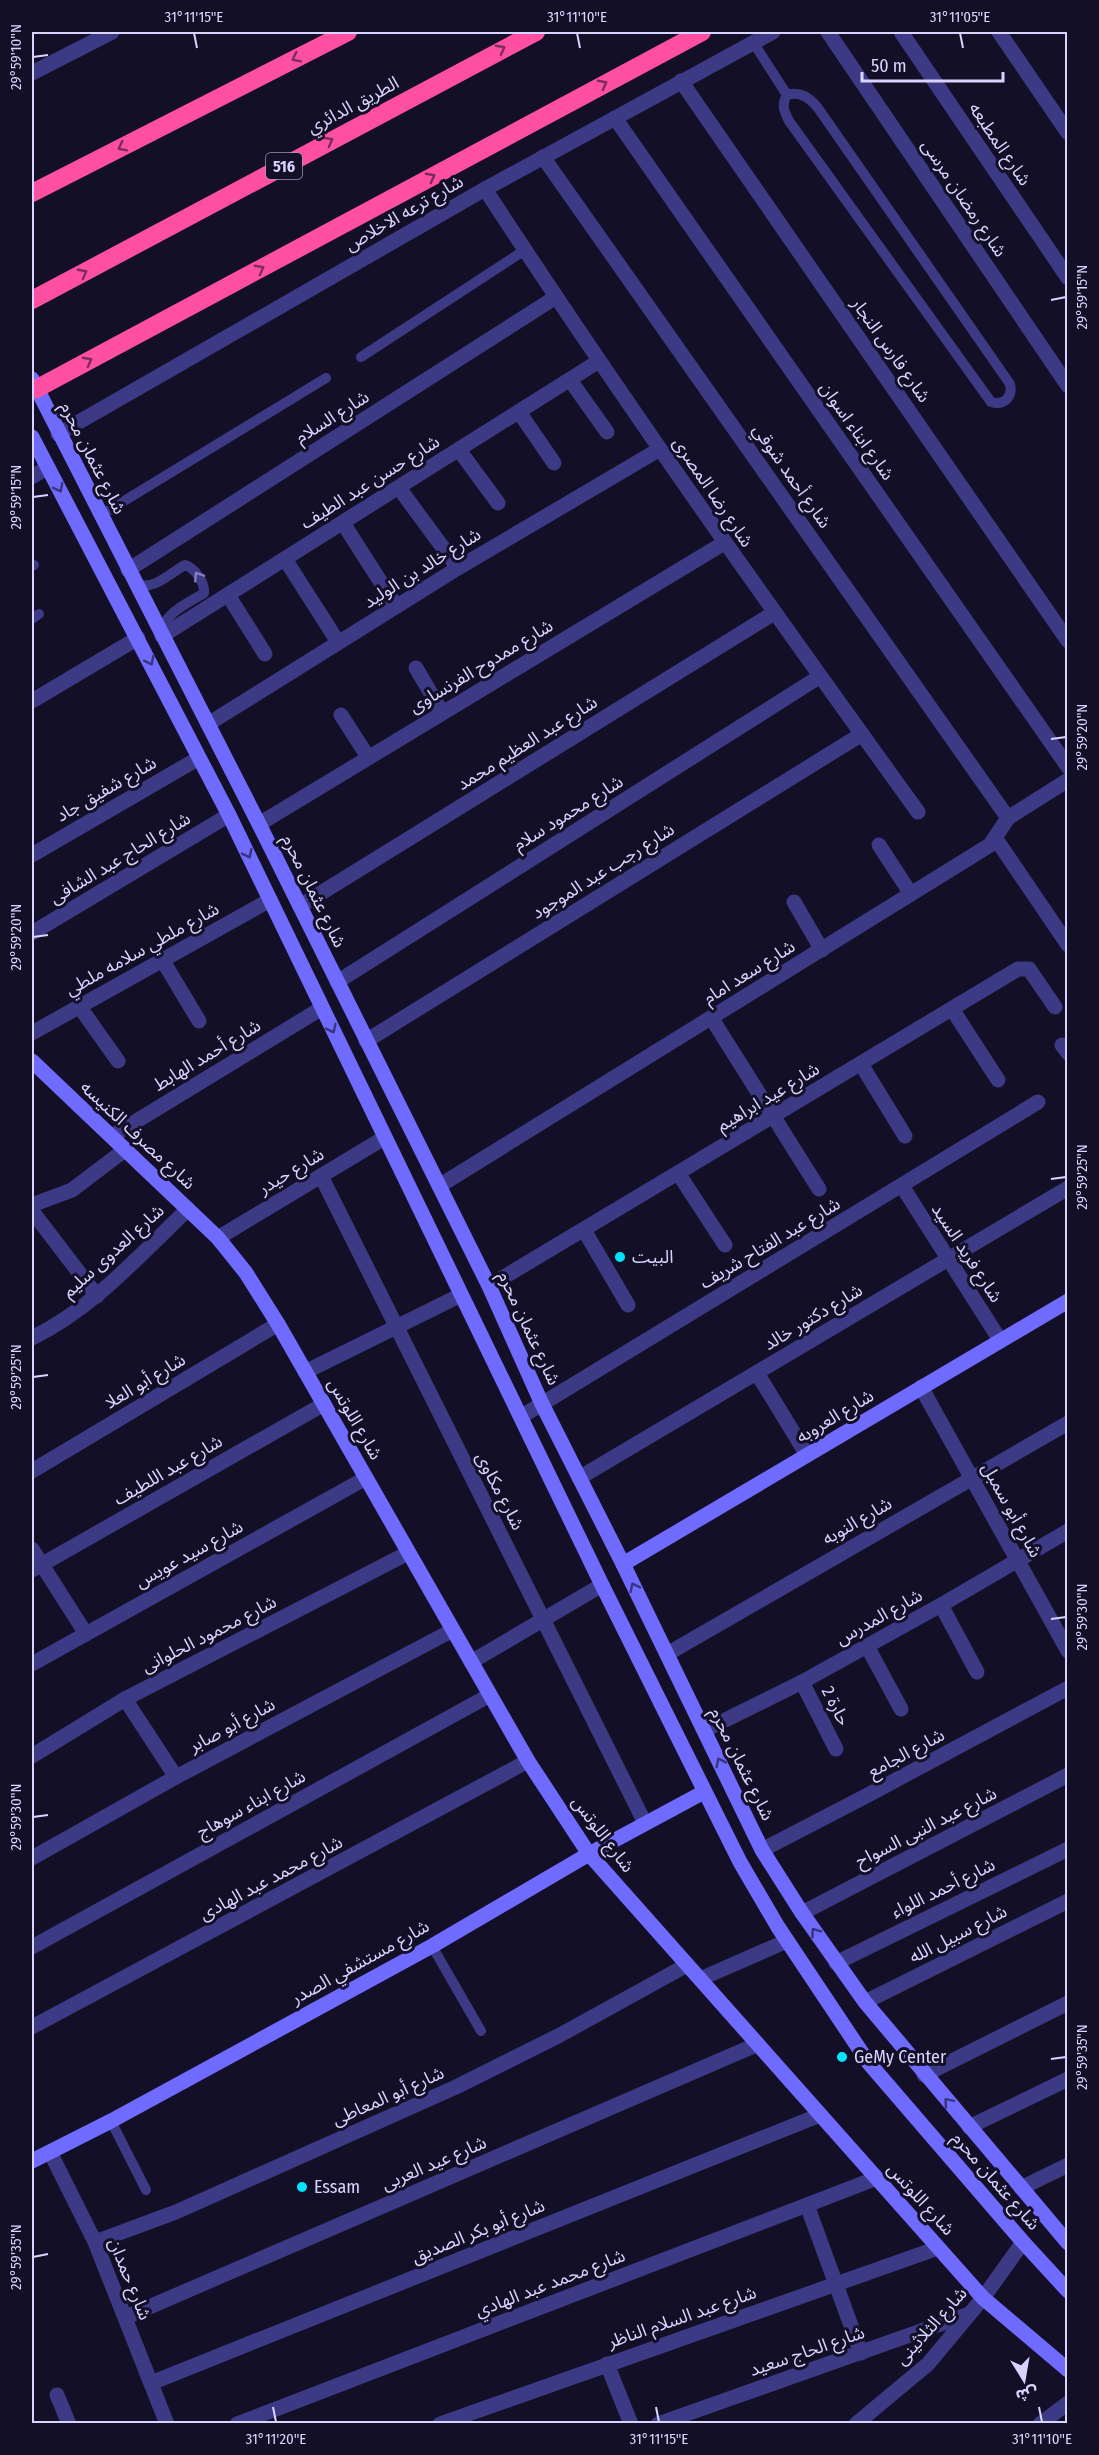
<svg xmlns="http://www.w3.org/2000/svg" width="1099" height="2455" viewBox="0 0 1099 2455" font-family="'Fira Sans Condensed','Noto Sans Arabic',sans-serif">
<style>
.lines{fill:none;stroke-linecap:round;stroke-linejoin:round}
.lane{stroke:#3d3a85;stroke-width:10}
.street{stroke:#3d3a85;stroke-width:15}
.secondary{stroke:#6f6bff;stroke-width:15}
.highway{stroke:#ff4fa3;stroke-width:18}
.oneway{stroke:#7d2c5e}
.oneway2{stroke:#38347d}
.oneway3{stroke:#837fbc}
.ticks{fill:none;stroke:#d9d4ff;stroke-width:2}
.poi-dot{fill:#00e5ff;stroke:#130f26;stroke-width:2}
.labels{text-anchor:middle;stroke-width:6;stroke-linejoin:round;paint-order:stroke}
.shield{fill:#130f26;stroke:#9e99be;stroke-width:1.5}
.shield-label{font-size:16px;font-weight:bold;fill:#d9d4ff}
.street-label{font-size:18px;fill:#d9d4ff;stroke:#130f26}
.poi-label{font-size:18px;fill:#d9d4ff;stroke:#130f26;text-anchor:start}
.neatline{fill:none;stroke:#d9d4ff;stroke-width:2}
.ticks-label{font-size:15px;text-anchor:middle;fill:#d9d4ff}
</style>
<rect width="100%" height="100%" fill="#130f26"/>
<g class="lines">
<!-- lane -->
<g class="lane">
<path d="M753 42 787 95C781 105 784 111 789 121L991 402C1004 406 1013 397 1010 384L818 108C809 97 800 91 787 95"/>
<path d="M361 357 525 250"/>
<path d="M101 515 326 378"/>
<path d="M32 566 34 565"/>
<path d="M136 584C154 591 170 573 185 565 195 568 205 583 204 593 187 604 165 612 161 633"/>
<path d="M32 619 39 614"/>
<path d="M432 1946 481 2031"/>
<path d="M111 2121 146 2190"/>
</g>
<!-- street -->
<g class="street">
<path d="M828 32 1068 386"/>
<path d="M901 32 1068 278"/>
<path d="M999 32 1068 133"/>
<path d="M32 73 112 32"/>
<path d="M681 81 1068 641"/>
<path d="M615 118 1068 767"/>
<path d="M543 157 1008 818"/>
<path d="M485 189C623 401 770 607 918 812"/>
<path d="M570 380 607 432"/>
<path d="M519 412 554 463"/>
<path d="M58 434 485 189 773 32"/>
<path d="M459 450 498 503"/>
<path d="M32 477 48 467"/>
<path d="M399 488 458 568"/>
<path d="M343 523 396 606"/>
<path d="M285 559 338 642"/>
<path d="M128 570 556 297"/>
<path d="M228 595 265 654"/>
<path d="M162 636 599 361"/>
<path d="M416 668 442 712"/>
<path d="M32 701 138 638"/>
<path d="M341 715 368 757"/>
<path d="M208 724 458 568 660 449"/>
<path d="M259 824 724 543"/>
<path d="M996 839 1068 945"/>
<path d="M879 845 911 894"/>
<path d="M32 855 199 758"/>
<path d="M794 902 822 950"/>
<path d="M300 906 774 613"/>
<path d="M32 933 229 815"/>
<path d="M163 961 199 1021"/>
<path d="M337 982 819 677"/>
<path d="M79 1006 118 1061"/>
<path d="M952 1009 998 1080"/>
<path d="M712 1019 819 1189"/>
<path d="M32 1033 270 900"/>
<path d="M366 1041 862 734"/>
<path d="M1062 1045 1068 1053"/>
<path d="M861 1064 905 1136"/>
<path d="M112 1136 322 1008"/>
<path d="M678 1173 725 1245"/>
<path d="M321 1176 645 1823"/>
<path d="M439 1186 990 845 1008 818 1068 780"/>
<path d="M902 1186 1000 1340"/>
<path d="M32 1205 72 1190 126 1149"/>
<path d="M32 1211 97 1296"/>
<path d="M584 1230 628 1305"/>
<path d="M218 1238 384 1138"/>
<path d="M489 1286 1018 969H1029L1055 1007"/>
<path d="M32 1338C93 1308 139 1256 188 1209"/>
<path d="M305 1372 461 1295"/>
<path d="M757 1373 807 1455"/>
<path d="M921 1387 1068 1651"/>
<path d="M522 1416 1038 1102"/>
<path d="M32 1471 278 1324"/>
<path d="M579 1478 1068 1188"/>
<path d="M32 1549 86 1634"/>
<path d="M32 1570 324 1404"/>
<path d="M941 1605 977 1672"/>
<path d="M867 1646 901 1709"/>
<path d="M667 1654 1068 1423"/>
<path d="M471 1662 602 1585"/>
<path d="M32 1664 366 1478"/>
<path d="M802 1682 836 1749"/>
<path d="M125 1699 176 1777"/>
<path d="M705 1730 802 1682 941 1605 1068 1531"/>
<path d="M32 1756 125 1699 408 1553"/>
<path d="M762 1850 866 1796 1068 1688"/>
<path d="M32 1858 176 1777 453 1630"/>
<path d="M802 1913 1068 1775"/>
<path d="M32 1947 490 1695"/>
<path d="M836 1963 1068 1849"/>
<path d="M700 1979 787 1941"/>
<path d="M865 2002 1068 1901"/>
<path d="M32 2027 528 1761"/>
<path d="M924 2075 1068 2003"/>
<path d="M969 2127 1068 2079"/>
<path d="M50 2152 95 2242 167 2424"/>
<path d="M1021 2188 1068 2165"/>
<path d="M807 2205 861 2353"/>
<path d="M95 2242 176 2212 456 2087 560 2035 687 1965"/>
<path d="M126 2317 758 2044"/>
<path d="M607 2364 631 2424"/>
<path d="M151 2383 820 2115"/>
<path d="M57 2395 69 2424"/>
<path d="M237 2424 877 2178"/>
<path d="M440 2424 938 2248"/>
<path d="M658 2424 969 2314"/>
<path d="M856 2424 928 2364 983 2298 1023 2242"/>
<path d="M1040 2424 1068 2403"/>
</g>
<!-- secondary -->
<g class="secondary">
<path d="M32 379 259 824 489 1286 542 1404 623 1564 762 1850 802 1913 865 2002 1068 2243"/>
<path d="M32 437 229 815 602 1585 740 1862 778 1927 868 2062 1023 2242 1068 2291"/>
<path d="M32 1061 218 1238 246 1273 278 1324 528 1761 589 1854 983 2298 1068 2370"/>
<path d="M623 1564 1068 1301"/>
<path d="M32 2161 111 2121 432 1946 589 1854 704 1792"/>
</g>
<!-- highway -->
<g class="highway">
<path d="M32 193 348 32"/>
<path d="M32 300 536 32"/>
<path d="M36 389 702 32"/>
</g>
</g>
<!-- one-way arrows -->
<defs><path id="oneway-chevron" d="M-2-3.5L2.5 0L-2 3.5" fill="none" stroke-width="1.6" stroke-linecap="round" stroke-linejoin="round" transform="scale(1.5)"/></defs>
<g class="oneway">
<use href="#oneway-chevron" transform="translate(501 49) rotate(-28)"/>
<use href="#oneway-chevron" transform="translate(296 58) rotate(153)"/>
<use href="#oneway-chevron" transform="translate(603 84) rotate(-28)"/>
<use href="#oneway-chevron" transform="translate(329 141) rotate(-28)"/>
<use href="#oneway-chevron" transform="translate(122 147) rotate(153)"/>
<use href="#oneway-chevron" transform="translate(431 177) rotate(-28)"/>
<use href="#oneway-chevron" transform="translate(260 269) rotate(-28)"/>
<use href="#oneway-chevron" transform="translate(83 273) rotate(-28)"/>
<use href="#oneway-chevron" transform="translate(88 361) rotate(-28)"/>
</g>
<g class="oneway2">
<use href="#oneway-chevron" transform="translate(59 488) rotate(62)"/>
<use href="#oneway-chevron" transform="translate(150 661) rotate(63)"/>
<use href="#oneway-chevron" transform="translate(248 854) rotate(64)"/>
<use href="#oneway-chevron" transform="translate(332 1029) rotate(64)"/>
<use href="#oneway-chevron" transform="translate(634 1587) rotate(-116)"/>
<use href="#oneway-chevron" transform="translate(720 1762) rotate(-116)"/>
<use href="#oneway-chevron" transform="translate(815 1932) rotate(-125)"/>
<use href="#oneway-chevron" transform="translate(948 2102) rotate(-130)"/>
</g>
<use class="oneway3" href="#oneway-chevron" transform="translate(198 576) rotate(-123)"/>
<!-- ticks -->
<path class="ticks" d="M194 33 197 48M577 33 580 48M960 33 963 48M33 57 48 55M1051 300 1066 297M33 497 48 495M1051 739 1066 737M33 937 48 935M1051 1179 1066 1177M33 1377 48 1375M1051 1619 1066 1617M33 1817 48 1815M1051 2059 1066 2057M33 2257 48 2254M273 2407 276 2422M656 2407 659 2422M1039 2407 1042 2422"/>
<!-- markers -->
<g class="poi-dot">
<circle cx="620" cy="1257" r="6"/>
<circle cx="842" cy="2057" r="6"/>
<circle cx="302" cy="2187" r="6"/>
</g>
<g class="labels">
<!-- shield labels -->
<rect class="shield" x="266" y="153" width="36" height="26" rx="4.5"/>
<g class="shield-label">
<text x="284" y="172">516</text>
</g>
<!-- street labels -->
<g class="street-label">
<text transform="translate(353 105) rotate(-28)" y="6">الطريق الدائري</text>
<text transform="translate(1000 144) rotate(56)" y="6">شارع المطبعه</text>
<text transform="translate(964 198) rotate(56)" y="6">شارع رمضان مرسى</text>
<text transform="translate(404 213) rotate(-30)" y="6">شارع ترعه الاخلاص</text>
<text transform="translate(891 350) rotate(55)" y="6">شارع فارس النجار</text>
<text transform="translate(332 417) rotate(-32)" y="6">شارع السلام</text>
<text transform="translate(857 431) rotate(55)" y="6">شارع ابناء اسوان</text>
<text transform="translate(93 458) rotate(63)" y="6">شارع عثمان محرم</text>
<text transform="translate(792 476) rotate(55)" y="6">شارع أحمد شوقي</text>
<text transform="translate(370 482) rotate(-32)" y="6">شارع حسن عبد الطيف</text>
<text transform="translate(713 492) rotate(56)" y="6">شارع رضا المصرى</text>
<text transform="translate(422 568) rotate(-32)" y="6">شارع خالد بن الوليد</text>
<text transform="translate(481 666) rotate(-31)" y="6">شارع ممدوح الفرنساوى</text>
<text transform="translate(527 743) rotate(-32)" y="6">شارع عبد العظيم محمد</text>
<text transform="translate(106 789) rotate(-30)" y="6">شارع شفيق جاد</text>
<text transform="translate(568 813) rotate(-32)" y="6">شارع محمود سلام</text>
<text transform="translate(120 858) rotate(-31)" y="6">شارع الحاج عبد الشافى</text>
<text transform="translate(603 871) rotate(-32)" y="6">شارع رجب عبد الموجود</text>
<text transform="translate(314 891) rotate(64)" y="6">شارع عثمان محرم</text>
<text transform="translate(142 949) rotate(-29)" y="6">شارع ملطي سلامه ملطي</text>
<text transform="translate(749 972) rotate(-32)" y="6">شارع سعد امام</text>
<text transform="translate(207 1055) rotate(-31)" y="6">شارع أحمد الهابط</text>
<text transform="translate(768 1097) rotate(-31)" y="6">شارع عيد ابراهيم</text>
<text transform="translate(138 1135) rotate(43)" y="6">شارع مصرف الكنيسه</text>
<text transform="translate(291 1171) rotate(-31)" y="6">شارع حيدر</text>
<text transform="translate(770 1243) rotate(-31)" y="6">شارع عبد الفتاح شريف</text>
<text transform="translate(113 1251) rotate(-42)" y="6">شارع العدوى سليم</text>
<text transform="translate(967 1253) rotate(57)" y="6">شارع فريد السيد</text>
<text transform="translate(813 1317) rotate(-31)" y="6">شارع دكتور خالد</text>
<text transform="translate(529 1328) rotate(65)" y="6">شارع عثمان محرم</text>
<text transform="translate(145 1381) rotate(-31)" y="6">شارع أبو العلا</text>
<text transform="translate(835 1416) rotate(-31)" y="6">شارع العروبه</text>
<text transform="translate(355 1419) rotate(60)" y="6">شارع اللوتس</text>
<text transform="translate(168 1470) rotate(-30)" y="6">شارع عبد اللطيف</text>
<text transform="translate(500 1491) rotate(63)" y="6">شارع مكاوى</text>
<text transform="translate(1012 1510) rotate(61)" y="6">شارع أبو سمبل</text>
<text transform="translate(857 1521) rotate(-30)" y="6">شارع النوبه</text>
<text transform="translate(189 1554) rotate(-29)" y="6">شارع سيد عويس</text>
<text transform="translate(879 1617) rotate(-29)" y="6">شارع المدرس</text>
<text transform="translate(209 1634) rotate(-27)" y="6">شارع محمود الحلوانى</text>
<text transform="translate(836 1706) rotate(63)" y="6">حارة 2</text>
<text transform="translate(232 1725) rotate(-28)" y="6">شارع أبو صابر</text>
<text transform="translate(906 1753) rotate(-28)" y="6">شارع الجامع</text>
<text transform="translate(742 1764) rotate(64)" y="6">شارع عثمان محرم</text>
<text transform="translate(251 1804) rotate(-29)" y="6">شارع ابناء سوهاج</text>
<text transform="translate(926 1827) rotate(-27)" y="6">شارع عبد النبى السواح</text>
<text transform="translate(603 1834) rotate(53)" y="6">شارع اللوتس</text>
<text transform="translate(271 1878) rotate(-28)" y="6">شارع محمد عبد الهادى</text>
<text transform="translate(943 1888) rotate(-26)" y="6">شارع أحمد اللواء</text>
<text transform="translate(958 1934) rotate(-27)" y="6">شارع سبيل الله</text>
<text transform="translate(360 1962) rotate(-29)" y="6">شارع مستشفي الصدر</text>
<text transform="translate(388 2096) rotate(-24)" y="6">شارع أبو المعاطى</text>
<text transform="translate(434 2163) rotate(-23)" y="6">شارع عيد العربى</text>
<text transform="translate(996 2181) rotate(49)" y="6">شارع عثمان محرم</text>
<text transform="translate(921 2199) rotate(48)" y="6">شارع اللوتس</text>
<text transform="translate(478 2231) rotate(-22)" y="6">شارع أبو بكر الصديق</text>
<text transform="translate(130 2279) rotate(68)" y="6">شارع حمدان</text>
<text transform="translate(550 2283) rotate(-21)" y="6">شارع محمد عبد الهادي</text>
<text transform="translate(682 2317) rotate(-19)" y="6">شارع عبد السلام الناظر</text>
<text transform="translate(931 2326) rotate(-48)" y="6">شارع الثلاثينى</text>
<text transform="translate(807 2351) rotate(-19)" y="6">شارع الحاج سعيد</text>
</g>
<!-- poi labels -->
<g class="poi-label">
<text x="632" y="1263">البيت</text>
<text x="854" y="2063">GeMy Center</text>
<text x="314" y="2193">Essam</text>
</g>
</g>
<!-- border -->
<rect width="1099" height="2455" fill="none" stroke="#130f26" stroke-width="66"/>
<!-- north arrow -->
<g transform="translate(1024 2380) rotate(169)" stroke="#130f26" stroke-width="4.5" paint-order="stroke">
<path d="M0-4.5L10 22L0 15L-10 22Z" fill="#d9d4ff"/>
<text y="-9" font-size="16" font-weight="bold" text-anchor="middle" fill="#d9d4ff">ش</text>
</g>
<!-- scale -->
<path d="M862 72v9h141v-9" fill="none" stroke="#d9d4ff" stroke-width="3"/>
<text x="871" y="72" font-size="18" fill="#d9d4ff" stroke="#130f26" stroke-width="4.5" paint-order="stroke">50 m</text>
<rect x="33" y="33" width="1033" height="2389" class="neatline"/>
<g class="ticks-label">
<text x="194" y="22">31°11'15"E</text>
<text x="577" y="22">31°11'10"E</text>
<text x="960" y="22">31°11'05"E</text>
<text transform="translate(16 57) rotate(-90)" y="5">29°59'10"N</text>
<text transform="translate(1082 297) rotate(-90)" y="5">29°59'15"N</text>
<text transform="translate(16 497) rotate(-90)" y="5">29°59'15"N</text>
<text transform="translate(1082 737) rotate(-90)" y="5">29°59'20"N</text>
<text transform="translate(16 937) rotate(-90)" y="5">29°59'20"N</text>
<text transform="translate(1082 1177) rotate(-90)" y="5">29°59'25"N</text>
<text transform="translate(16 1377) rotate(-90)" y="5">29°59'25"N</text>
<text transform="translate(1082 1617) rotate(-90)" y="5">29°59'30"N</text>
<text transform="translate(16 1817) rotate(-90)" y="5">29°59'30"N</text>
<text transform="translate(1082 2057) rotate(-90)" y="5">29°59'35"N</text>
<text transform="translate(16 2257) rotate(-90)" y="5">29°59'35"N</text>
<text x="276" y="2444">31°11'20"E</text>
<text x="659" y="2444">31°11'15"E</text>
<text x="1042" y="2444">31°11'10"E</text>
</g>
</svg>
